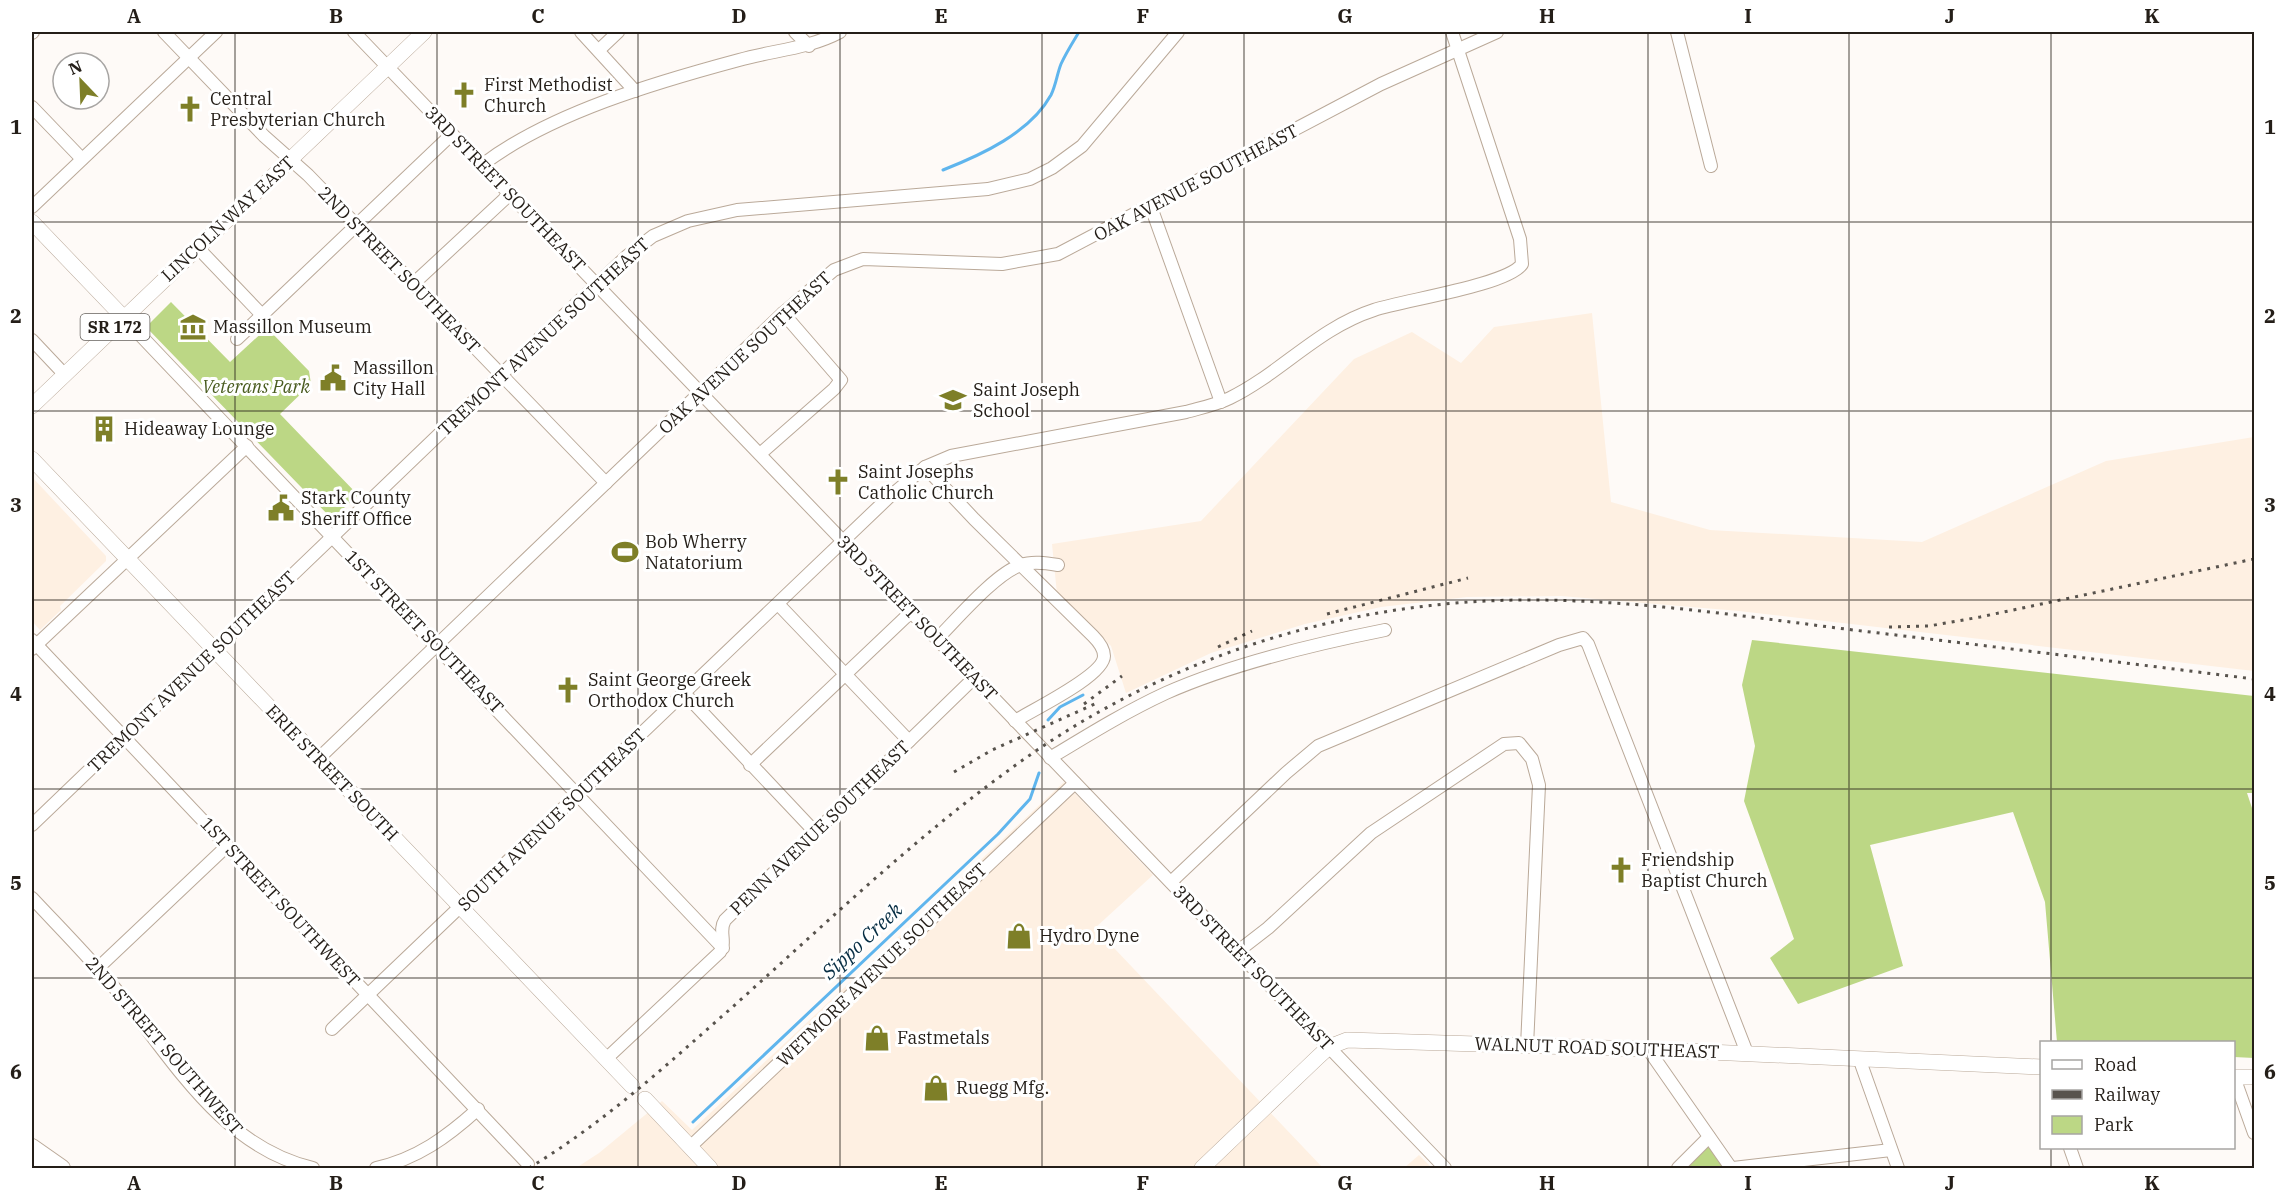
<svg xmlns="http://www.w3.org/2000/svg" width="2286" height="1200" viewBox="0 0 2286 1200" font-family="'IBM Plex Serif',serif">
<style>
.built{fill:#fef0e2}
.green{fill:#bcd785}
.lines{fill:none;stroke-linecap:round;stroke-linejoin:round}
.stream{stroke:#5fb5ed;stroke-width:3}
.minor-casing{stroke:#baa999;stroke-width:14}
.major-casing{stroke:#baa999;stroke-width:16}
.highway-casing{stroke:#baa999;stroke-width:18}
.minor{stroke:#fff;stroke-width:12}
.major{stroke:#fff;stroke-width:15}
.highway{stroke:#fff;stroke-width:16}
.rail{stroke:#58534d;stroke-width:3;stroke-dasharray:3 6;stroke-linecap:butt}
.grid{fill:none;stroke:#241e18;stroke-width:1.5;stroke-opacity:0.55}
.labels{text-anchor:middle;stroke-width:6;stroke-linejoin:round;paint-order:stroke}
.shield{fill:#fff;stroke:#66625d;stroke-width:1.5}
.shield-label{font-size:16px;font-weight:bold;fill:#241e18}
.poi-label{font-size:18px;fill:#241e18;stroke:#fff;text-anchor:start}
.street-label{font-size:18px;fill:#241e18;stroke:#fff}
.park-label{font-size:18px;font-style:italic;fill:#495b1f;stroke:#fff}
.water-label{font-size:20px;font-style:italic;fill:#062d43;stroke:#fff}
.neatline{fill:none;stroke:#241e18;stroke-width:2}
.grid-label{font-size:20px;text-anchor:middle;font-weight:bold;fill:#241e18}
</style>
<rect width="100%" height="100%" fill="#fefaf7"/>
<!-- built -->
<g class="built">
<path d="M1592 313 1611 502 1710 530 1922 542 2106 461 2254 437V671L1739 611 1561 596 1467 597 1381 607 1305 624 1211 653 1126 693 1111 646 1057 594 1052 544 1201 521 1354 359 1412 332 1461 363 1494 327Z"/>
<path d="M32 477 106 556V561L60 606 61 610 40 630 32 621Z"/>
<path d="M1064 782 1153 875 1095 928 1323 1168H576L599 1153 662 1101 692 1130Z"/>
<path d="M1419 1155 1432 1168H1404Z"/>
</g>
<!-- green -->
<g class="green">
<path d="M171 302 230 362 267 328 309 371 311 384 280 414 358 495 332 519 146 327Z"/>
<path d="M1752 640 2254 696V793H2247L2254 814V1058L2234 1057V1042H2057L2045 902 2013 812 1870 845 1903 966 1798 1004 1770 958 1794 939 1744 801 1755 746 1742 685Z"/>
<path d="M1708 1143 1726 1168H1682Z"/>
</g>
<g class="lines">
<!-- stream -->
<g class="stream">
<path d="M943 170C981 155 1030 133 1051 95 1056 85 1057 74 1061 64 1066 53 1073 42 1079 32"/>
<path d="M1048 720 1060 707 1083 695"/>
<path d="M693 1122 998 834 1030 799 1039 773"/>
</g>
<!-- minor casing -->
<g class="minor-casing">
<g id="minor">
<path d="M164 32 264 136 308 175 606 483"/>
<path d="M354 32 1445 1168"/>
<path d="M581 32 635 91"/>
<path d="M795 32 809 46"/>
<path d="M1677 32 1711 166"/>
<path d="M32 33 33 32"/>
<path d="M599 50 618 32"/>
<path d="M32 107 82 159"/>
<path d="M482 165C550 113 657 82 739 60 774 50 808 49 840 32"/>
<path d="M32 207 216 32"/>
<path d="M1151 207 1221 402"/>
<path d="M198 248 262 315"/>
<path d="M413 284 510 194"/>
<path d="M124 318 723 948"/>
<path d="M237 339 452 134"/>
<path d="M32 340 65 375"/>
<path d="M760 454 834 389 841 380 783 313"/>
<path d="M925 467 974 519 1093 636C1098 641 1104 648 1104 656 1104 676 1032 710 1015 721"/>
<path d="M778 604 909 741"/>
<path d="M937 639C957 619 996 573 1021 565 1032 561 1046 563 1058 565"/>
<path d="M32 640 528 1164"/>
<path d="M32 649 247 446"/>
<path d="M684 693 815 832"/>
<path d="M1050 758C1088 735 1125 712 1166 693 1231 664 1315 644 1385 630"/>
<path d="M318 759 783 313 834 270 863 259 1002 264 1058 254 1381 84 1497 32"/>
<path d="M750 765 911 612"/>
<path d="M32 825 506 370 627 256 653 236 688 221 737 210 988 189 1030 179 1052 168 1082 146 1178 32"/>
<path d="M1171 882 1286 773 1318 746 1559 645 1583 638 1588 644 1747 1053"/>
<path d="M32 898C61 929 91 959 118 992 174 1061 222 1147 313 1168"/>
<path d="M1237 952 1268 928 1371 833 1504 744 1519 743 1532 759 1539 785 1527 1046"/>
<path d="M98 968 227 846"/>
<path d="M332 1029 888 498 925 467 951 456 1186 412C1200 408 1216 405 1230 398 1281 373 1318 328 1374 310 1404 300 1508 285 1522 264L1520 239 1452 32"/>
<path d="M1648 1049 1731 1168"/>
<path d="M1859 1058 1898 1168"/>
<path d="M606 1059 720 952C727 941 718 931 725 920L974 678"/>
<path d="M2234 1077 2254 1133"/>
<path d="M690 1147 1075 783"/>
<path d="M2070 1148 2077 1168"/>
<path d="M376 1168C417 1159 447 1137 478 1109"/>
<path d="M1678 1168 1709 1137"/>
<path d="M1733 1168 1891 1150"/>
</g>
</g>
<!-- major casing -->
<g class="major-casing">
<g id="major">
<path d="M32 222 124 318"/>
<path d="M32 406 424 32"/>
<path d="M32 459 632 1086"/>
<path d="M2234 1077H2254"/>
<path d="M645 1099 710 1168"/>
<path d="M1202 1168 1317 1058 1329 1047 1347 1040 1643 1049 2042 1067"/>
</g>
</g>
<!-- highway casing -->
<g class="highway-casing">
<g id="highway">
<path d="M32 1147 62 1168"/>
<path d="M32 1163 39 1168"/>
</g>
</g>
<!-- minor -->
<use href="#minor" class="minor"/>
<!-- major -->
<use href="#major" class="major"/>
<!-- highway -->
<use href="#highway" class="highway"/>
<!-- rail -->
<g class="rail">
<path d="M1327 614 1468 578"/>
<path d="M1889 627 1929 626 1980 617 2254 559"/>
<path d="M1218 647 1252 631"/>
<path d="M1084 704 1122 676"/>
<path d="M954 772 992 750 1097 703"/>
<path d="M529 1168C592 1130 648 1082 703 1033 804 945 900 849 1009 770 1162 657 1349 598 1539 600 1641 601 1743 616 1845 629 1981 645 2118 662 2254 679"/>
</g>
</g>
<!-- grid -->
<path class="grid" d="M235 32V1168M437 32V1168M638 32V1168M840 32V1168M1042 32V1168M1244 32V1168M1446 32V1168M1648 32V1168M1849 32V1168M2051 32V1042M32 222H2254M32 411H2254M32 600H2254M32 789H2254M32 978H2254M2051 1148V1168"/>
<!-- icons -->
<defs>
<g id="church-bare" transform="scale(2.07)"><path d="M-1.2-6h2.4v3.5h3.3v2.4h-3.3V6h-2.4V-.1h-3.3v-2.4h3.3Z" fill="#7e7f28" stroke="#fff" stroke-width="2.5" paint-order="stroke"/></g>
<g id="museum-bare" transform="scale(2.07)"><path d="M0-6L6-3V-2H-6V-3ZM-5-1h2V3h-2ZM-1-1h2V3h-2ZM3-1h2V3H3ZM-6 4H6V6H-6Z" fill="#7e7f28" stroke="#fff" stroke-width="2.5" paint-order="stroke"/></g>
<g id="civic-bare" transform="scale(2.07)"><path d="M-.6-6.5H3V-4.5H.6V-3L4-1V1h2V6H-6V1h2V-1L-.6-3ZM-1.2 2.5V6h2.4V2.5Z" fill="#7e7f28" stroke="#fff" stroke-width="2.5" paint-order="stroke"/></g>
<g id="school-bare" transform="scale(2.07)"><path d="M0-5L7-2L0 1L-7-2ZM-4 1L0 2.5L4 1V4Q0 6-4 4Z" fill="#7e7f28" stroke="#fff" stroke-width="2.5" paint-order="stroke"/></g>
<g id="building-bare" transform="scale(2.07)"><path d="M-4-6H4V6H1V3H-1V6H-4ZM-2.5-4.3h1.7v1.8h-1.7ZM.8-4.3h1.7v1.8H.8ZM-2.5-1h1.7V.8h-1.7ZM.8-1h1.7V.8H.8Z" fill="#7e7f28" stroke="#fff" stroke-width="2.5" paint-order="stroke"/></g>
<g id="stadium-bare" transform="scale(2.07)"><path d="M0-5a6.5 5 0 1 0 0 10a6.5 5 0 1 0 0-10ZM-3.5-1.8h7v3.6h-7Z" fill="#7e7f28" stroke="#fff" stroke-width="2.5" paint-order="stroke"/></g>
<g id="shop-bare" transform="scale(2.07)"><path d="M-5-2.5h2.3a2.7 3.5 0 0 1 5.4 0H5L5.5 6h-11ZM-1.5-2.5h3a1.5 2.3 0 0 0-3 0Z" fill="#7e7f28" stroke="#fff" stroke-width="2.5" paint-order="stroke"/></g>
</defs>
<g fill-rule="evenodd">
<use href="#church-bare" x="464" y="95"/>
<use href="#church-bare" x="190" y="109"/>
<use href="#museum-bare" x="193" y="327"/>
<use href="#civic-bare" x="333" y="378"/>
<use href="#school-bare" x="953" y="400"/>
<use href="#building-bare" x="104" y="429"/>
<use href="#church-bare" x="838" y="482"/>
<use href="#civic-bare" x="281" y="508"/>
<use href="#stadium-bare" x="625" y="552"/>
<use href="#church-bare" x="568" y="690"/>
<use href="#church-bare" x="1621" y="870"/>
<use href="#shop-bare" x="1019" y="936"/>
<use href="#shop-bare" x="877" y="1038"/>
<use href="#shop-bare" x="936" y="1088"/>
</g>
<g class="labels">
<!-- shield labels -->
<rect class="shield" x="80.5" y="314" width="69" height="26" rx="4.5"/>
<g class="shield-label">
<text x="115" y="333">SR 172</text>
</g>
<!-- poi labels -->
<g class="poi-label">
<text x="484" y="91">First Methodist<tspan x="484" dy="21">Church</tspan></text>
<text x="210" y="105">Central<tspan x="210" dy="21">Presbyterian Church</tspan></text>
<text x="213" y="333">Massillon Museum</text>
<text x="353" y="374">Massillon<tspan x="353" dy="21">City Hall</tspan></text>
<text x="973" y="396">Saint Joseph<tspan x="973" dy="21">School</tspan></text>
<text x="124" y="435">Hideaway Lounge</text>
<text x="858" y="478">Saint Josephs<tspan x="858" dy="21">Catholic Church</tspan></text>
<text x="301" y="504">Stark County<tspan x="301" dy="21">Sheriff Office</tspan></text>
<text x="645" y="548">Bob Wherry<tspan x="645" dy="21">Natatorium</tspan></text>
<text x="588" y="686">Saint George Greek<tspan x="588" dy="21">Orthodox Church</tspan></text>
<text x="1641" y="866">Friendship<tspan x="1641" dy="21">Baptist Church</tspan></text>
<text x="1039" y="942">Hydro Dyne</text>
<text x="897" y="1044">Fastmetals</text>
<text x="956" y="1094">Ruegg Mfg.</text>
</g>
<!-- street labels -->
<g class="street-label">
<text transform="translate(1196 183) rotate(-28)" y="6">OAK AVENUE SOUTHEAST</text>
<text transform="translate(505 189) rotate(46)" y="6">3RD STREET SOUTHEAST</text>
<text transform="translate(228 219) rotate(-43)" y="6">LINCOLN WAY EAST</text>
<text transform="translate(399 270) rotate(46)" y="6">2ND STREET SOUTHEAST</text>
<text transform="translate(544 337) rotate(-43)" y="6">TREMONT AVENUE SOUTHEAST</text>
<text transform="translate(745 353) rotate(-43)" y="6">OAK AVENUE SOUTHEAST</text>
<text transform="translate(917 618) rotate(46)" y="6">3RD STREET SOUTHEAST</text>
<text transform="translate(424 632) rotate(46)" y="6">1ST STREET SOUTHEAST</text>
<text transform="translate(192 672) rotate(-44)" y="6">TREMONT AVENUE SOUTHEAST</text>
<text transform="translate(332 773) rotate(46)" y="6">ERIE STREET SOUTH</text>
<text transform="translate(552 820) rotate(-44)" y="6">SOUTH AVENUE SOUTHEAST</text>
<text transform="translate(820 828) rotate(-44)" y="6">PENN AVENUE SOUTHEAST</text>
<text transform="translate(280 902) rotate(47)" y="6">1ST STREET SOUTHWEST</text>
<text transform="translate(882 965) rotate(-44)" y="6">WETMORE AVENUE SOUTHEAST</text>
<text transform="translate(1253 968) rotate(46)" y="6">3RD STREET SOUTHEAST</text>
<text transform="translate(164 1046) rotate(49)" y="6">2ND STREET SOUTHWEST</text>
<text transform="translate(1597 1048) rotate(2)" y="6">WALNUT ROAD SOUTHEAST</text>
</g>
<!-- park labels -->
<g class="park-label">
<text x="256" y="393">Veterans Park</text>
</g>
<!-- water labels -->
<g class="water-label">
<text transform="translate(862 941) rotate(-43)" y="7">Sippo Creek</text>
</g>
</g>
<!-- border -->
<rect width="2286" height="1200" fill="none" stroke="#ffffff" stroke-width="66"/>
<!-- legend -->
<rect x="2040" y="1041" width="195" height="108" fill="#ffffff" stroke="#a7a5a3" stroke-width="1.5"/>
<rect x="2052" y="1060" width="30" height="9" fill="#ffffff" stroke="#a7a5a3" stroke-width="1.5"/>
<text x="2094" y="1071" font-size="18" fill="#241e18">Road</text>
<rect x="2052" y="1090" width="30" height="9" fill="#58534d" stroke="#a7a5a3" stroke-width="1.5"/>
<text x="2094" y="1101" font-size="18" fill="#241e18">Railway</text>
<rect x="2052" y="1116" width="30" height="18" fill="#bcd785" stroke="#a7a5a3" stroke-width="1.5"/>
<text x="2094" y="1131" font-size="18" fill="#241e18">Park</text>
<!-- north arrow -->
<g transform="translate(81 81) rotate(337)"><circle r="28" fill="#ffffff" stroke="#a7a5a3" stroke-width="1.5"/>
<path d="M0-4.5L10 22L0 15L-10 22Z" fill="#7e7f28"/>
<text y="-9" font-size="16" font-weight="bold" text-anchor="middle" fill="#241e18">N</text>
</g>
<rect x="33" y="33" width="2220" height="1134" class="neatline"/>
<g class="grid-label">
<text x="134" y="23">A</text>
<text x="336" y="23">B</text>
<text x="538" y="23">C</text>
<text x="739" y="23">D</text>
<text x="941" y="23">E</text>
<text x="1143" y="23">F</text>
<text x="1345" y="23">G</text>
<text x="1547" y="23">H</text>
<text x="1748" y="23">I</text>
<text x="1950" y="23">J</text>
<text x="2152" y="23">K</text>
<text x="16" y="134">1</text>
<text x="2270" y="134">1</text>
<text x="16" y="323">2</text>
<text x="2270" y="323">2</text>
<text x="16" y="512">3</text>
<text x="2270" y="512">3</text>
<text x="16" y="701">4</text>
<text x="2270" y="701">4</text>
<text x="16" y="890">5</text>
<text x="2270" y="890">5</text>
<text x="16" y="1079">6</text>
<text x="2270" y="1079">6</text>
<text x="134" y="1190">A</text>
<text x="336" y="1190">B</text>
<text x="538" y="1190">C</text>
<text x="739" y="1190">D</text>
<text x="941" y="1190">E</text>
<text x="1143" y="1190">F</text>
<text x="1345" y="1190">G</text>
<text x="1547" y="1190">H</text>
<text x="1748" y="1190">I</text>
<text x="1950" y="1190">J</text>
<text x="2152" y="1190">K</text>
</g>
</svg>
